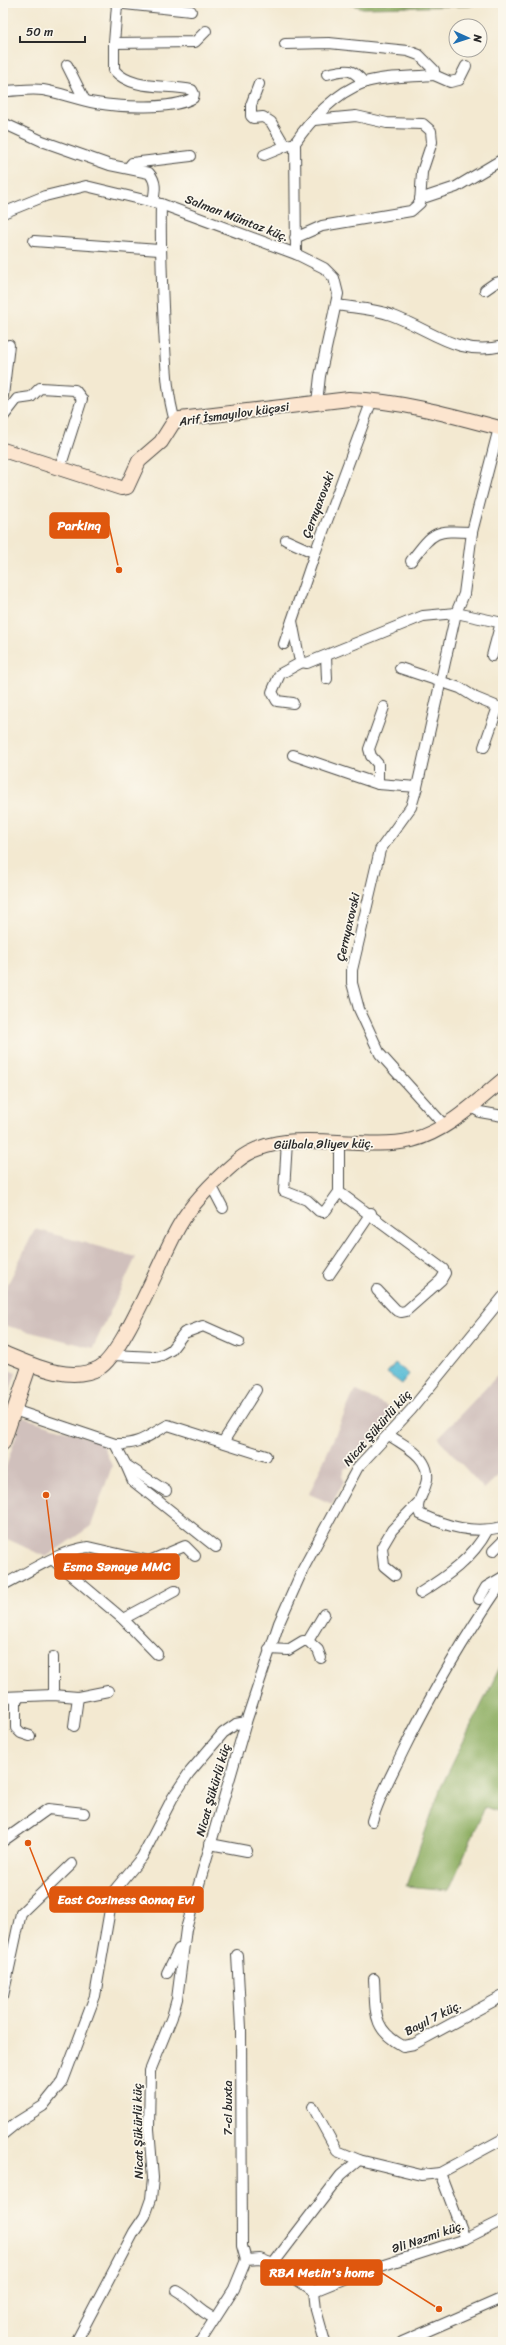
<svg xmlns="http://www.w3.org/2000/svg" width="506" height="2345" viewBox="0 0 506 2345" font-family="Sriracha,sans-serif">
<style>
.industrial{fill:#d0c0bc}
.forest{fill:#8dae62;stroke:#5c6c46}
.water{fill:#57bbd5;stroke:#417380}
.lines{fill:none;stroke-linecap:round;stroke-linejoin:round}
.street-casing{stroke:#494844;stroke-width:12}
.secondary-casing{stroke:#494844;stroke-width:16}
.street{stroke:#fff;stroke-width:10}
.secondary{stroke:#fce5cf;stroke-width:14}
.labels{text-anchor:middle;stroke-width:3.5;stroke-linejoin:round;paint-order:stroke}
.street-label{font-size:12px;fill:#2b2b2b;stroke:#fbf7ec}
.leader{fill:none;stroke:#df570e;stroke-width:1.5}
.callout-dot{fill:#df570e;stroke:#fbf7ec;stroke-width:1.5}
.callout{fill:#df570e;stroke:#df570e;stroke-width:1.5}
.callout-label{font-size:13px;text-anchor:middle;font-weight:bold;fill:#fff}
</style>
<rect width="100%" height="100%" fill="#fbf7ec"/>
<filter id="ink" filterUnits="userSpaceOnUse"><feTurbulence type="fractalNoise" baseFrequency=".025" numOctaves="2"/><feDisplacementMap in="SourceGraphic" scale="8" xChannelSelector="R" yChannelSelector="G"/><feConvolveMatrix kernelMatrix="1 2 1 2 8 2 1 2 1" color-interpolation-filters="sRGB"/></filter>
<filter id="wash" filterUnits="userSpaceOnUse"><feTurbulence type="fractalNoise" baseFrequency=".012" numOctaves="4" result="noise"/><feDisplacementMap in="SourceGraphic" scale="16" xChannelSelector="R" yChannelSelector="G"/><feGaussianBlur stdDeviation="0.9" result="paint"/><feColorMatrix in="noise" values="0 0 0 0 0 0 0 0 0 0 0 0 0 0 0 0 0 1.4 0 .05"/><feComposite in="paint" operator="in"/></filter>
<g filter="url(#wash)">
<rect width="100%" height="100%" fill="#f3e9d1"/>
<!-- industrial -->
<g class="industrial">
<path d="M35 1229 136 1257 93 1348 3 1325V1294Z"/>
<path d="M3 1368 16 1373 3 1411Z"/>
<path d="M503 1370V1471L484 1489 438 1438Z"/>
<path d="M355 1390 398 1411 375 1442H365L352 1467 345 1468 342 1476 344 1481 332 1504 309 1494Z"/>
<path d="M22 1417 102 1442 112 1466 91 1526 46 1557 3 1537V1476Z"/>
</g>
<!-- forest -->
<g class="forest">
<path d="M344 3H478L470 6 363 8Z"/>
<path d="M503 1661V1813L485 1807 449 1890 406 1886 441 1787Z"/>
</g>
<!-- water -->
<path class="water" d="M395 1363 409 1374 402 1384 387 1373Z"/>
</g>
<g filter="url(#ink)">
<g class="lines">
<!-- street casing -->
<g class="street-casing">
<g id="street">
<path d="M115 3 191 11"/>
<path d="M114 43 195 42 206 31"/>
<path d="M285 44 329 43 408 51 419 55 434 70V75C413 77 383 76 363 83 337 92 310 120 295 143L296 254"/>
<path d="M67 65 84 99"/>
<path d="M327 74C345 70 351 66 364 83"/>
<path d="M434 75 450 82 459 80 466 66"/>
<path d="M259 84 251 105V116L253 118 263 117 271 122 285 146"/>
<path d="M3 91C16 91 30 88 43 90 61 93 78 100 96 103 119 107 172 110 193 98L194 94 192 90C168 84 132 91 114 70V43L117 5"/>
<path d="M3 123 42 141 110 165 149 173C157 182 155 191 153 202"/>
<path d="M264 155 291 144"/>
<path d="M128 168 132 163 191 156"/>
<path d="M420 199 456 187 503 159"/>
<path d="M161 204C160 246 162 287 164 329 166 360 166 391 175 421"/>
<path d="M3 213 45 196 86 186 161 204 296 254 324 268 334 278 338 294 320 376 317 403"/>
<path d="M295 238 322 226 411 211 420 203 422 172 432 142 431 131 423 124 387 123 356 116 314 120"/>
<path d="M34 241 159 250"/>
<path d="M485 290 495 283 503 281"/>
<path d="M337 305C355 308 375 309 391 315 432 330 457 357 503 346"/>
<path d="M3 396 9 345"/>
<path d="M3 417 17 399 31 397 40 388 75 390 82 399 60 468"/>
<path d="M286 540 315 553"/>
<path d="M411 561C434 531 434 530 472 532"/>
<path d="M292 621 299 657 302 662 307 663 423 616 456 613 503 623"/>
<path d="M284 644 315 553 372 400"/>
<path d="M326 656 327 679"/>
<path d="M492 656 501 622"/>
<path d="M400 668 460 688 476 698 498 707 484 747"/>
<path d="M293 703 277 701 272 692 280 674 302 662"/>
<path d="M293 755 378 784 417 787"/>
<path d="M378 784V764L371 756 369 749 384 707"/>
<path d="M471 1107 480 1112 503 1116"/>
<path d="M444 1125 380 1054 359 1009 352 983V970L380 850 411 807 417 787 456 613 464 594 472 532 499 428"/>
<path d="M287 1142 284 1191 307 1200 319 1211 323 1212 326 1210 339 1192"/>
<path d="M339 1142V1192L443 1269 445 1273 441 1280 406 1311 401 1312 396 1310 377 1290"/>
<path d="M211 1185 223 1208"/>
<path d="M329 1275 371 1213"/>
<path d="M112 1355 155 1357 162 1355 171 1350 184 1333 203 1326 239 1342"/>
<path d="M14 1410 115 1444C140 1445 147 1436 168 1425L266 1456"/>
<path d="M389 1435C400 1443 416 1450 423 1462 437 1484 411 1500 420 1514 448 1527 472 1534 503 1527"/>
<path d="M223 1442 256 1390"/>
<path d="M115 1444 126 1465 166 1491"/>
<path d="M126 1465 133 1481 216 1547"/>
<path d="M493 1551 503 1541"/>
<path d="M53 1560 123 1619 157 1654"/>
<path d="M395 1575 384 1566 382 1547 392 1530 417 1504"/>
<path d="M3 1585C29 1572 59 1551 88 1547L149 1561 185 1546 195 1556"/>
<path d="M420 1593C446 1577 473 1558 487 1531"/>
<path d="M479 1599 486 1587 503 1577"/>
<path d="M123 1619 175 1591"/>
<path d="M308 1641 324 1614"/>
<path d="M269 1649 288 1650 303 1641H308L318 1650 321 1658"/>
<path d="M53 1657V1695"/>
<path d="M3 1697 53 1695 78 1697 108 1691"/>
<path d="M16 1698V1728L21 1733 30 1736"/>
<path d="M74 1726 78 1697"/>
<path d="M372 1821C379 1797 392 1774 403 1751 432 1692 466 1635 503 1581"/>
<path d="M3 1841 48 1809 84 1813"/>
<path d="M210 1844 247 1851"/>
<path d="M237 1955 241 2028 242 2246 246 2260"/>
<path d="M167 1973 179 1949"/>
<path d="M374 1979C376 2010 371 2029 403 2046L414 2044 503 1996"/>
<path d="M3 1996 21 1913 72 1864"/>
<path d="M313 2107 337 2151 359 2160 421 2175 440 2173 503 2139"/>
<path d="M3 2134 19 2121 43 2106 63 2081 95 1996 113 1892 142 1857 173 1797 189 1773 223 1733 236 1724 246 1722"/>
<path d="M440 2173 465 2239"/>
<path d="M273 2264 314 2291"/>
<path d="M177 2291C192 2299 197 2311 214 2318"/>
<path d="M314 2291 356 2274 465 2239 503 2220"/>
<path d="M314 2291 316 2310 325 2342"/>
<path d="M76 2342 134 2232 145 2216 151 2199 153 2178 149 2129 150 2071 172 2017 177 1999 186 1929 246 1722 279 1623 303 1569 358 1467 411 1410 503 1297"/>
<path d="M200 2342 234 2289 246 2260 260 2259 273 2264 341 2175 359 2160"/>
<path d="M402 2342 503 2298"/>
</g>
</g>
<!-- secondary casing -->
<g class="secondary-casing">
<g id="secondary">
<path d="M3 450 121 488 127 487 139 461 161 442 173 423 180 419 349 399C402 401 451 415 503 429"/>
<path d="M3 1353C31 1364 69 1384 99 1368 123 1355 162 1255 179 1226 193 1201 215 1180 237 1161 283 1123 358 1153 412 1140 447 1131 476 1102 503 1080"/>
<path d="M3 1443 30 1364"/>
</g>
</g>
<!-- street -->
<use href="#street" class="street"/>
<!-- secondary -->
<use href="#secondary" class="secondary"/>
</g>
</g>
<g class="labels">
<!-- street labels -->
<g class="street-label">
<text transform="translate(237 218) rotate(21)" y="4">Salman Mümtaz küç.</text>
<text transform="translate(234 414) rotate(-8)" y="4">Arif İsmayılov küçəsi</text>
<text transform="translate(318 505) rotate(-69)" y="4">Çernyaxovski</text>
<text transform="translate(348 927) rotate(-77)" y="4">Çernyaxovski</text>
<text transform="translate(324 1144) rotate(-1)" y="4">Gülbala Əliyev küç.</text>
<text transform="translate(377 1428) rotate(-49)" y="4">Nicat Şükürlü küç</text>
<text transform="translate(213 1790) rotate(-74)" y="4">Nicat Şükürlü küç</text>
<text transform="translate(433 2018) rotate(-27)" y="4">Bayıl 7 küç.</text>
<text transform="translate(228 2108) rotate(-90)" y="4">7-ci buxta</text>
<text transform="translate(138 2131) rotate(-91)" y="4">Nicat Şükürlü küç</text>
<text transform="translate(428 2237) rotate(-19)" y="4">Əli Nəzmi küç.</text>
</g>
</g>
<!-- callouts -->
<path class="leader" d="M119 570L109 526M46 1495L55 1567M28 1843L50 1899M439 2309L382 2273"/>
<g class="callout-dot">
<circle cx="119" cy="570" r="4"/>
<circle cx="46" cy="1495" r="4"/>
<circle cx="28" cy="1843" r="4"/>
<circle cx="439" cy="2309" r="4"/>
</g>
<g class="callout">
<rect x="50" y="513" width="59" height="25" rx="4"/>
<rect x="55" y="1554" width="124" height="25" rx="4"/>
<rect x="50" y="1887" width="153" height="25" rx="4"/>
<rect x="261" y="2260" width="121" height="25" rx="4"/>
</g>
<g class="callout-label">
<text x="79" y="530">Parkinq</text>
<text x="117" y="1571">Esma Sənaye MMC</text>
<text x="126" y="1904">East Coziness Qonaq Evi</text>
<text x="322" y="2277">RBA Metin's home</text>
</g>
<!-- margin -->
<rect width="506" height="2345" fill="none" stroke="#fbf7ec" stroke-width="16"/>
<!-- north arrow -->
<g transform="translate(468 38) rotate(93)"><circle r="19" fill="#fbf7ec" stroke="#a8a59f"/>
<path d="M0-3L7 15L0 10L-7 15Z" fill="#1f6fb2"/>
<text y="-6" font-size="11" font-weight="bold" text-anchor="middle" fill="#2b2b2b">N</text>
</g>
<!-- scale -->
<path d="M20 36v6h65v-6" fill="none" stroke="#2b2b2b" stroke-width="2"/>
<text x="26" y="36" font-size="12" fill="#2b2b2b" stroke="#fbf7ec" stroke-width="3" paint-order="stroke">50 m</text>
</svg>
